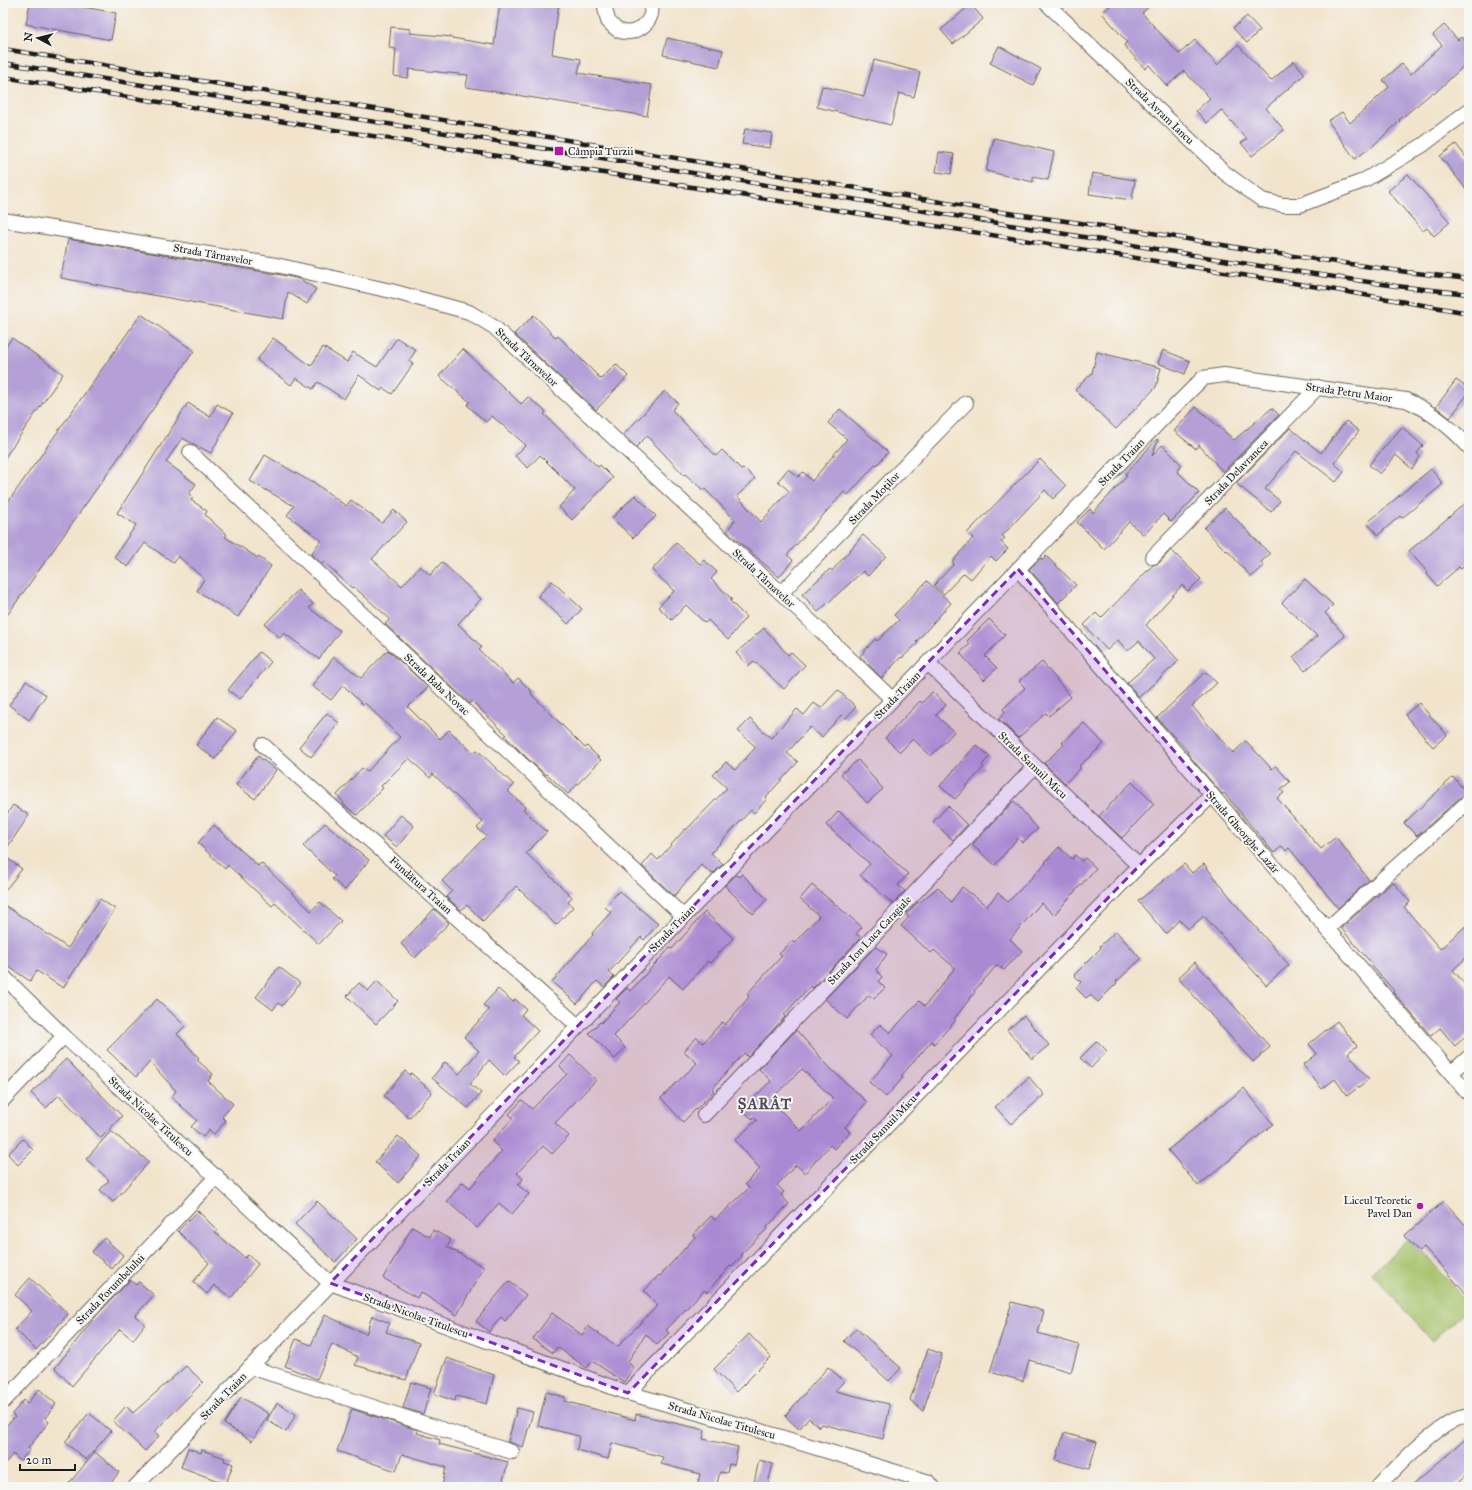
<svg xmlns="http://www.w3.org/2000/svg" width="1472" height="1490" viewBox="0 0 1472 1490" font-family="'IM FELL Great Primer',serif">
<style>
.green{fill:#a4c169;stroke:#606e42}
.building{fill:#b4a0d7;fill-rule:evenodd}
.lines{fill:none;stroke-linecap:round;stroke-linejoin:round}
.minor-casing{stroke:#67625a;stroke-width:16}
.minor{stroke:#fff;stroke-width:14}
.rail-casing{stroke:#1c1c1c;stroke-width:4.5}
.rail{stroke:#f6f6f2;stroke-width:3;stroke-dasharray:9;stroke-linecap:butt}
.marked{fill:#7b2cbf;fill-opacity:0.2;stroke:#7b2cbf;stroke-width:3;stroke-dasharray:8 5;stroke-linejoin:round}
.poi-dot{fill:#b5179e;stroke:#f6f6f2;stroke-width:1.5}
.labels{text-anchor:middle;stroke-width:4;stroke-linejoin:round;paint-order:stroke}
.street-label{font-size:11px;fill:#1c1c1c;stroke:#f6f6f2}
.poi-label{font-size:11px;fill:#1c1c1c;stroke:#f6f6f2;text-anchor:start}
.district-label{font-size:15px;font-weight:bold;letter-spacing:1px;fill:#514a5d;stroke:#f6f6f2}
</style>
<rect width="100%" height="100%" fill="#f6f6f2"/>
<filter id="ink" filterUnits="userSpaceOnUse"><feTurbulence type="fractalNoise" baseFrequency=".025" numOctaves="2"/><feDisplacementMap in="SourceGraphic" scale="8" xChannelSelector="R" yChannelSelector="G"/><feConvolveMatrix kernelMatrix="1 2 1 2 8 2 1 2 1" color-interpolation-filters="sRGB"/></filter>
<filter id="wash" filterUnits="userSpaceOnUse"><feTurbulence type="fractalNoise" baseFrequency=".012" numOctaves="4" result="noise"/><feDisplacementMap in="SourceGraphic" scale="16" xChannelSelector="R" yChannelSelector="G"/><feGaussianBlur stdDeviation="0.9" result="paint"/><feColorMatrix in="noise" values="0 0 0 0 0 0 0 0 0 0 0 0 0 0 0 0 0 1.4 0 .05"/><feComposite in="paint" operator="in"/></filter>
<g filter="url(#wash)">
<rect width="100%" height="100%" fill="#f2e4cc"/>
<!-- green -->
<path class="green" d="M1411 1237 1469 1305V1307L1432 1341 1371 1273Z"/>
<g id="blocks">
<!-- building -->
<g class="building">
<path d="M30 3H61L116 13 111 40 26 24Z"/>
<path d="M500 3H559L552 54 581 59 578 73 652 85 647 116 466 87 468 75 409 69 408 78 394 76 396 49 389 48 391 27 410 29V33L452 37V38L494 45Z"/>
<path d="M1113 3H1153L1142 13 1179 54 1195 40 1217 65 1238 45 1271 81 1294 61 1305 74 1266 108 1284 130 1252 156 1241 143 1247 139 1221 110 1207 123 1196 111 1210 98 1184 71 1167 86 1149 65 1145 69 1124 45 1127 42 1102 13Z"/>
<path d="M971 4 983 19 953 44 941 30Z"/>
<path d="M1247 16 1260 30 1247 43 1233 28Z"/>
<path d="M1444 25 1458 40 1461 37 1469 46V61L1435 93 1433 92 1399 120 1400 121 1374 145 1355 159 1328 121 1342 112 1350 123 1389 87 1383 80 1402 64 1411 74 1442 45 1433 35Z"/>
<path d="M667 38 723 50 719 67 663 55Z"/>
<path d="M999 46 1041 69 1033 85 990 63Z"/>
<path d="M874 60 920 72 914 97 899 93 891 125 817 107 822 86 864 96Z"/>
<path d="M745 129 772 133 770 148 742 144Z"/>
<path d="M994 138 1054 152 1048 180 1033 177V182L986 171Z"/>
<path d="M1456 144 1469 161V193L1440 156Z"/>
<path d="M939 152 954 154 951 174 936 172Z"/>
<path d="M1092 173 1135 180 1132 200 1089 194Z"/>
<path d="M1408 174 1450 222 1434 236 1427 228 1423 231 1388 191Z"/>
<path d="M68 239 282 275 300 279 316 289 307 304 288 292 283 319 61 278Z"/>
<path d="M141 314 194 351 3 621V509Z"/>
<path d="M534 315 556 338 558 336 601 379 616 364 628 376 596 410 514 334Z"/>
<path d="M12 338 63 374 3 460V350Z"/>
<path d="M273 338 311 366 323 347 347 362 353 352 377 367 397 338 416 350 409 361 413 364 392 394 383 388 381 391 359 375 344 399 318 382 313 389 296 378 291 385 257 360Z"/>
<path d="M463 349 521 404 528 397 546 412 544 414 598 467 600 465 613 478 572 520 559 507 575 490 540 455 528 468 515 456 526 445 492 416 486 422 467 405 470 402 439 376Z"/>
<path d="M1163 350 1190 361 1185 374 1158 363Z"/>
<path d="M1097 352 1161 368 1156 387 1116 429 1075 390 1092 373Z"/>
<path d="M1456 380 1469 389V392L1450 418 1436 407Z"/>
<path d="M665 391 678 403 672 410 716 456 722 450 742 470 744 468 755 479 737 496 761 522 789 491 778 481 788 469 798 477 803 472 812 481 847 439 828 423 840 409 888 452 877 465 876 464 848 495 844 492 787 555 793 560 779 577 727 531 735 520 705 489 703 490 685 474 684 475 647 436 636 447 623 435Z"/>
<path d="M188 403 210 417 217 404 233 413 211 453 182 438 166 462 196 484 189 494 193 498 191 500 207 511 205 515 227 535 225 537 258 558 259 557 271 566 238 617 197 591 204 579 178 556 174 563 145 543 128 567 114 557 136 525 117 513Z"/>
<path d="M1196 407 1234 440 1272 408 1279 415 1223 472 1199 445 1196 449 1174 431Z"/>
<path d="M1346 421 1359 431 1334 463 1344 472 1336 482 1296 451 1265 489 1280 501 1271 512 1236 483 1290 428 1321 453Z"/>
<path d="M1402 427 1423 446 1417 453 1420 457 1412 469 1396 455 1380 474 1369 465Z"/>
<path d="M1157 439 1158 440 1152 456 1162 445 1182 465 1177 471 1199 493 1171 522 1163 514 1144 535 1129 522 1104 549 1077 522 1090 509 1093 513 1127 476 1125 474Z"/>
<path d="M265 455 311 482 312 481 346 506 351 500 382 523 394 510 407 522 372 559 402 586 420 566 430 575 442 562 481 599 458 624 482 647 479 650 513 683 518 678 532 692 531 694 585 748 587 746 601 760 568 794 547 774 546 775 528 759 505 736 507 735 472 701 470 704 385 624 390 619 354 587 352 588 324 562 322 564 311 554 321 540 287 515 294 506 250 481Z"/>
<path d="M1040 459 1066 486 1053 499 1045 490 1002 536 1005 538 1001 542 1008 549 996 561 991 556 971 579 964 573 944 594 934 585 954 564 952 562 973 538 967 533Z"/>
<path d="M1431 469 1443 484 1402 518 1400 516 1378 535 1367 523Z"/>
<path d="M635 495 656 516 633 538 612 518Z"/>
<path d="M1469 500V562L1461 569 1459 567 1437 586 1427 574 1428 573 1409 551Z"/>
<path d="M1225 508 1270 554 1261 562 1264 566 1251 577 1227 550 1226 551 1204 528Z"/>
<path d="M863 535 886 556 868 576 863 571 818 612 802 594 830 569 832 571Z"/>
<path d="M676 543 700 564 704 560 717 572 711 579 732 599 730 601 746 617 728 640 708 620 705 623 686 605 672 620 658 607 674 591 652 570Z"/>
<path d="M1171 550 1201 579 1188 591 1182 585 1146 625 1179 661 1139 697 1127 683 1154 659 1139 641 1127 651 1118 640 1107 650 1084 625 1096 613 1101 618 1153 565 1159 563Z"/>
<path d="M1046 556 1076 585 1058 603 1029 569 1041 558 1043 560Z"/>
<path d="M1305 579 1333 605 1325 613 1345 636 1305 671 1293 657 1317 636 1282 603Z"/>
<path d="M552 581 582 609 568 624 538 596Z"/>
<path d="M927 581 951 603 916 642 918 643 902 658 901 657 882 678 860 656 875 639 877 641 899 620 894 615Z"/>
<path d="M298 590 313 604 309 608 340 631 319 659 284 633 280 638 265 624Z"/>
<path d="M989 619 1005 635 985 656 997 668 984 680 960 653 970 644 967 641Z"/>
<path d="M764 628 788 655 791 652 805 665 784 689 754 661 748 666 736 653Z"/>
<path d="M388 650 428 687 408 707 440 739 449 730 473 753 477 750 514 785 508 791 525 807 523 809 547 832 526 853 572 897 568 902 573 907 556 925 516 886 483 921 467 905 461 910 446 897 452 891 442 881 486 836 477 828 483 822 433 774 430 778 409 758 381 786 383 788 357 815 343 804 344 803 337 795 362 768 367 772 400 737 365 703 363 705 343 685 331 700 312 686 334 657 361 678Z"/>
<path d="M259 652 271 662 240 699 228 690Z"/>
<path d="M1042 662 1071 697 1049 716 1046 713 1018 738 999 719 1005 712 1003 709 1025 688 1019 681Z"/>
<path d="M1205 672 1217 683 1192 706 1233 753 1246 741 1272 769 1276 766 1290 782 1281 789 1284 793 1277 798 1321 849 1336 837 1369 880 1338 908 1289 848 1286 851 1282 846 1274 853 1224 793 1222 794 1187 753 1188 752 1157 718Z"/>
<path d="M26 681 46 695 29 720 9 705Z"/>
<path d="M838 690 856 707 845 719 841 715 822 737 810 727 787 753 798 762 765 798 767 799 754 813 751 810 711 853 723 864 713 874 701 865 674 896 642 866 652 854 658 860 685 829 686 830 727 788 713 775 726 762 735 770 756 747 738 731 750 719 771 738 797 709 804 715 814 703 821 708Z"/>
<path d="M932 692 946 705 936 715 954 732 931 756 913 739 900 752 885 738 920 701 922 703Z"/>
<path d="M1419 703 1447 735 1433 747 1405 715Z"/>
<path d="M327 713 339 723 311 757 299 747Z"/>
<path d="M217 717 237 731 215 759 196 745Z"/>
<path d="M1084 723 1104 744 1079 766 1081 768 1065 783 1044 763 1064 745 1062 743Z"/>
<path d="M976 745 990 756 982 765 984 767 955 799 940 786Z"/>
<path d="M258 756 276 770 255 799 236 785Z"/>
<path d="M858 760 883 789 867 803 841 774Z"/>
<path d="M1453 777 1467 793 1463 795 1417 836 1404 823Z"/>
<path d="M1132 782 1154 804 1122 838 1099 816Z"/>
<path d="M1014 801 1038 829 1022 843 1018 838 995 865 972 845Z"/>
<path d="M13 805 29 815 3 854V820Z"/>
<path d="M948 806 967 825 953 840 933 822Z"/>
<path d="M839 811 908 874 898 885 905 891 893 904 860 875 870 864 826 825Z"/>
<path d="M401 815 414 826 397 847 383 836Z"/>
<path d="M325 823 369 860 345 890 332 879 335 876 303 846Z"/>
<path d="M214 825 258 866 261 863 311 911 320 902 341 921 319 944 275 903 272 906 228 865 225 869 198 843Z"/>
<path d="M1059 847 1072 859 1075 855 1082 861 1085 858 1096 868 1054 915 1041 903 1010 939 1022 951 1004 970 997 965 974 991 975 992 954 1019 956 1020 934 1044 932 1041 901 1076 903 1078 886 1097 869 1082 893 1056 870 1035 880 1024 890 1033 919 1001 925 1006 955 968 934 950 931 953 901 926 909 917 906 915 918 902 919 903 938 887 951 902 962 887 987 906 998 893 1008 902 1046 863 1045 862Z"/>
<path d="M3 855 22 869 3 893Z"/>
<path d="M1184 864 1192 873 1204 864 1238 907 1289 965 1266 985 1204 916 1189 929 1179 920 1166 934 1138 901Z"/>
<path d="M742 874 767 899 753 914 725 886 736 875 739 877Z"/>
<path d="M1393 882 1410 902 1404 907 1440 949 1469 923V955L1453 970 1469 989V1033L1455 1046 1440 1028 1431 1036 1393 992 1394 991 1371 965 1372 964 1341 928Z"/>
<path d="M812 885 862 927 856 934 861 937 813 988 810 986 784 1015 785 1017 748 1057 744 1053 712 1089 714 1091 683 1122 661 1098 697 1063 684 1051 697 1037 703 1043 722 1022 725 1025 749 997 747 994 782 956 779 954 792 941 794 943 819 916 800 899Z"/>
<path d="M619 891 658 924 644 940 641 937 609 972 614 977 604 987 597 981 577 1004 552 982 593 935 592 933 611 912 605 907Z"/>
<path d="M100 899 115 909 63 988 37 971 30 981 3 963V904L68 948Z"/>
<path d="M434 909 449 923 415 958 401 944Z"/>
<path d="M705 912 733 938 710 963 708 961 683 989 669 976 614 1036 625 1048 615 1059 589 1033 600 1022 601 1023 620 1002 616 999 627 988 630 991 670 948 672 949Z"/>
<path d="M1116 931 1141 959 1116 982 1117 983 1098 1002 1090 995 1086 998 1076 988 1081 982 1074 975 1101 948 1100 946Z"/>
<path d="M875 947 887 954 876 970 882 977 878 981 885 988 873 999 869 995 847 1019 825 999Z"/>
<path d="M1195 962 1270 1047 1253 1062 1178 978Z"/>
<path d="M279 967 300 983 282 1006 278 1003 273 1010 256 997Z"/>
<path d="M377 981 398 1001 376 1024 347 996 359 983 368 991Z"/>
<path d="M498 989 513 1002 515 999 526 1009 521 1015 538 1031 514 1057 519 1061 505 1076 489 1060 470 1084 481 1093 468 1108 432 1078 445 1062 459 1074 479 1051 464 1037 489 1010 483 1005Z"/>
<path d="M157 999 185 1026 177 1034 199 1058 197 1060 213 1074 208 1081 233 1104 222 1117 226 1121 214 1134 209 1130 203 1137 191 1127 197 1120 171 1097 176 1091 150 1062 136 1077 107 1050Z"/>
<path d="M1024 1016 1049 1045 1032 1059 1007 1030Z"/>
<path d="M1337 1021 1357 1046 1348 1053 1369 1079 1347 1096 1335 1079 1322 1089 1303 1065 1317 1054 1309 1044Z"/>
<path d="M796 1030 831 1069 867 1102 845 1127 850 1132 834 1149 830 1145 805 1173 796 1165 777 1185 784 1192 781 1195 789 1204 766 1228 767 1229 741 1254 742 1256 731 1267 730 1266 707 1292 704 1290 666 1330 669 1333 657 1345 646 1334 628 1361 633 1368 624 1382 592 1361 587 1368 557 1347 553 1353 533 1339 552 1313 582 1335 588 1326 618 1347 623 1340H624L658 1305 644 1291 659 1275 660 1276 695 1237 693 1235 711 1216 715 1220 749 1188 745 1184 760 1169 735 1140 757 1120 753 1117 752 1119 742 1109 771 1081 759 1069ZM802 1069 833 1098 801 1131 770 1100Z"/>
<path d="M1097 1041 1107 1051 1091 1068 1080 1058Z"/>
<path d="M570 1055 596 1080 555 1123 569 1136 552 1154 543 1146 517 1173 523 1179 518 1185 529 1194 512 1214 499 1203 477 1228 447 1201 463 1182 470 1188 502 1151 492 1141 513 1118 509 1114 522 1100 532 1109 567 1074 560 1066Z"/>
<path d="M66 1059 122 1116 101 1138 59 1095 46 1108 31 1093Z"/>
<path d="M405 1071 410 1075 411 1073 432 1092 409 1118 384 1096Z"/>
<path d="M1029 1077 1044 1095 1011 1124 995 1107Z"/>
<path d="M1244 1088 1273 1124 1198 1186 1168 1150Z"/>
<path d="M111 1131 149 1162 113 1202 100 1190 109 1180 86 1159Z"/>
<path d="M398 1136 421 1156 398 1183 375 1162Z"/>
<path d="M23 1139 33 1150 18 1165 8 1154Z"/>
<path d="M317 1201 357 1239 335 1262 295 1224Z"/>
<path d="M1444 1201 1469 1229V1297L1424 1247 1419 1252 1404 1236Z"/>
<path d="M198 1211 217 1230 215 1232 245 1258 248 1255 258 1264 231 1298 214 1285 207 1294 193 1282 209 1263 178 1231Z"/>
<path d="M412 1227 430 1237 433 1230 451 1240 447 1247 484 1267 457 1315 420 1292 417 1298 383 1278Z"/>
<path d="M104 1238 123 1255 112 1269 92 1252Z"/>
<path d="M30 1278 68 1314 36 1350 15 1329 32 1311 15 1295Z"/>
<path d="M130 1280 136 1285 139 1282 154 1295 135 1316 145 1324 133 1340 120 1329 72 1386 55 1368 96 1316Z"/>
<path d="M509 1281 526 1295 505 1321 501 1317 489 1332 476 1321Z"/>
<path d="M1012 1302 1044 1311 1038 1333 1079 1345 1071 1372 1029 1360 1023 1381 990 1372Z"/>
<path d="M325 1315 366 1334 372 1316 390 1323 386 1332 419 1343 406 1380 355 1365 358 1357 332 1344 317 1379 285 1366 296 1339 311 1345Z"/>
<path d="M856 1328 901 1368 889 1381 844 1341Z"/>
<path d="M749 1334 771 1357 736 1392 714 1369Z"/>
<path d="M928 1349 942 1354 923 1411 910 1400Z"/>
<path d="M447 1358 494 1375 487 1404 456 1396 455 1401 434 1394Z"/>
<path d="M186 1366 203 1382 154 1432 159 1436 145 1451 113 1421 126 1406 133 1413Z"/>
<path d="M828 1367 844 1381 835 1391 889 1404V1410L883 1439 821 1424 819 1427 809 1418 799 1429 785 1416Z"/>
<path d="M411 1382 431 1388 423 1414 403 1408Z"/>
<path d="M39 1389 56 1404 45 1418 49 1422 28 1448 30 1450 20 1461 13 1454 3 1466V1429L15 1417 12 1414 24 1400 27 1404Z"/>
<path d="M546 1392 565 1397 564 1401 635 1420 636 1414 705 1430 703 1439 738 1447 734 1465 729 1464 727 1473 720 1472 716 1487H697L700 1474 661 1464 663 1457 612 1443 608 1459 577 1450 579 1436 538 1426Z"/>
<path d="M241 1397 269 1414 252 1441 224 1424Z"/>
<path d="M277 1403 296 1414 286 1432 267 1420Z"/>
<path d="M517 1408 533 1412 523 1447 508 1442Z"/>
<path d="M352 1409 418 1430 417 1433 440 1440 439 1444 508 1462 501 1487H442L446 1467 402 1454 396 1471 337 1451Z"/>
<path d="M89 1413 111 1431 86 1460 65 1442Z"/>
<path d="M1064 1433 1097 1442 1089 1469 1056 1460Z"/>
<path d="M1469 1436V1473L1453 1487H1410Z"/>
<path d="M188 1448 201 1453 202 1450 225 1458 224 1461 233 1464 226 1484 181 1467Z"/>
<path d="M95 1452 119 1472 108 1487H66Z"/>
<path d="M759 1460 773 1464 767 1487H753Z"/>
</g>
</g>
</g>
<g filter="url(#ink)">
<use href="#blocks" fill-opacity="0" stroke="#67625a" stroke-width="1"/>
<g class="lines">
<!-- minor casing -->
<g class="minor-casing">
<g id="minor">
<path d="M604 3 608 21C611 24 616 30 620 31 636 37 657 20 650 3"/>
<path d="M1046 3 1225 173 1262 200 1283 205H1300L1363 181 1423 145 1469 110"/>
<path d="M3 220 276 265 391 291 469 312 494 327 781 593 892 699"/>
<path d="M190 452 683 916"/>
<path d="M1153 557 1318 387"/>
<path d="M1018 569 1469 1094"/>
<path d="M781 593 966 403"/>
<path d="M928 663 1139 866"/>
<path d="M263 745 578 1026"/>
<path d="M1327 929 1469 801"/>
<path d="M3 976 64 1036 330 1283 628 1393 754 1429 929 1482 933 1487"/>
<path d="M1451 1073 1469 1057"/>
<path d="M3 1100 64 1036"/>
<path d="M704 1115 1035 766"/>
<path d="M250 1367 512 1452"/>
<path d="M628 1393 1139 866 1212 795"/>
<path d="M3 1402 217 1176"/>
<path d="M135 1487 1170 411 1203 378 1224 375 1406 400C1430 411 1451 427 1469 447"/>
<path d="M1378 1487C1399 1465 1439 1421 1469 1415"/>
</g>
</g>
<!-- minor -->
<use href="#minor" class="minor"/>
<!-- rail casing -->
<g class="rail-casing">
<g id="rail">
<path d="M3 49 561 139 1001 212 1152 233 1258 251 1407 272 1469 279"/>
<path d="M3 63 559 151 1260 266 1396 286 1469 294"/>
<path d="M3 77 1324 288 1469 313"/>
</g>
</g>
<!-- rail -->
<use href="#rail" class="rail"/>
</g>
</g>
<!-- marked area -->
<path class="marked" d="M1018 569 1212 795 1139 866 628 1393 330 1283Z"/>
<!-- markers -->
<g class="poi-dot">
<rect x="554" y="146" width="10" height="10" rx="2"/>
<circle cx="1420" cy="1206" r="4"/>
</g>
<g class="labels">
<!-- street labels -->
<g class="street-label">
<text transform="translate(1160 111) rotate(44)" y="4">Strada Avram Iancu</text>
<text transform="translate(213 254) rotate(10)" y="4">Strada Târnavelor</text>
<text transform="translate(527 357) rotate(43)" y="4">Strada Târnavelor</text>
<text transform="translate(1349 392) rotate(8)" y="4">Strada Petru Maior</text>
<text transform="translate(1121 462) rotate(-46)" y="4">Strada Traian</text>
<text transform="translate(1236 472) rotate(-46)" y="4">Strada Delavrancea</text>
<text transform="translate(874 498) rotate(-46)" y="4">Strada Moților</text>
<text transform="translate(764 578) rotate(43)" y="4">Strada Târnavelor</text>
<text transform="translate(437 684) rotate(43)" y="4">Strada Baba Novac</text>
<text transform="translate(897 695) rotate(-46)" y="4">Strada Traian</text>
<text transform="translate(1033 765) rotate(44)" y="4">Strada Samuil Micu</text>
<text transform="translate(1243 832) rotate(49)" y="4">Strada Gheorghe Lazăr</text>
<text transform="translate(421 885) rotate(42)" y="4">Fundătura Traian</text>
<text transform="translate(672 928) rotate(-46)" y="4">Strada Traian</text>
<text transform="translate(869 940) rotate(-47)" y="4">Strada Ion Luca Caragiale</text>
<text transform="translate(151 1116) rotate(43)" y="4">Strada Nicolae Titulescu</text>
<text transform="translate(883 1129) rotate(-46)" y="4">Strada Samuil Micu</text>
<text transform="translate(447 1162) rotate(-46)" y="4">Strada Traian</text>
<text transform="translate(110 1289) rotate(-46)" y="4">Strada Porumbelului</text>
<text transform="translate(416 1315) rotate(20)" y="4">Strada Nicolae Titulescu</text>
<text transform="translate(223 1396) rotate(-46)" y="4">Strada Traian</text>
<text transform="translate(722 1420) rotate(16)" y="4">Strada Nicolae Titulescu</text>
</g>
<!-- poi labels -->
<g class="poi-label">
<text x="568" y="155">Câmpia Turzii</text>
<text x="1412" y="1204" text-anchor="end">Liceul Teoretic<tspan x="1412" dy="13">Pavel Dan</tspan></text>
</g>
<!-- district labels -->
<g class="district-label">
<text x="765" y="1109">ȘARÂT</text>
</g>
</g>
<!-- margin -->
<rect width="1472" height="1490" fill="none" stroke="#f6f6f2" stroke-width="16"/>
<!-- north arrow -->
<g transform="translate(38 38) rotate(277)" stroke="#f6f6f2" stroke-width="3" paint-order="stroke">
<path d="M0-3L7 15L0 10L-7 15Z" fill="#1c1c1c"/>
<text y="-6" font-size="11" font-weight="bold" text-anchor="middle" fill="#1c1c1c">N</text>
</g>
<!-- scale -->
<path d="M20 1464v6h55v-6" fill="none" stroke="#1c1c1c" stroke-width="2"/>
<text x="26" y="1464" font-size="12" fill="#1c1c1c" stroke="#f6f6f2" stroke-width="3" paint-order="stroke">20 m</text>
</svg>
